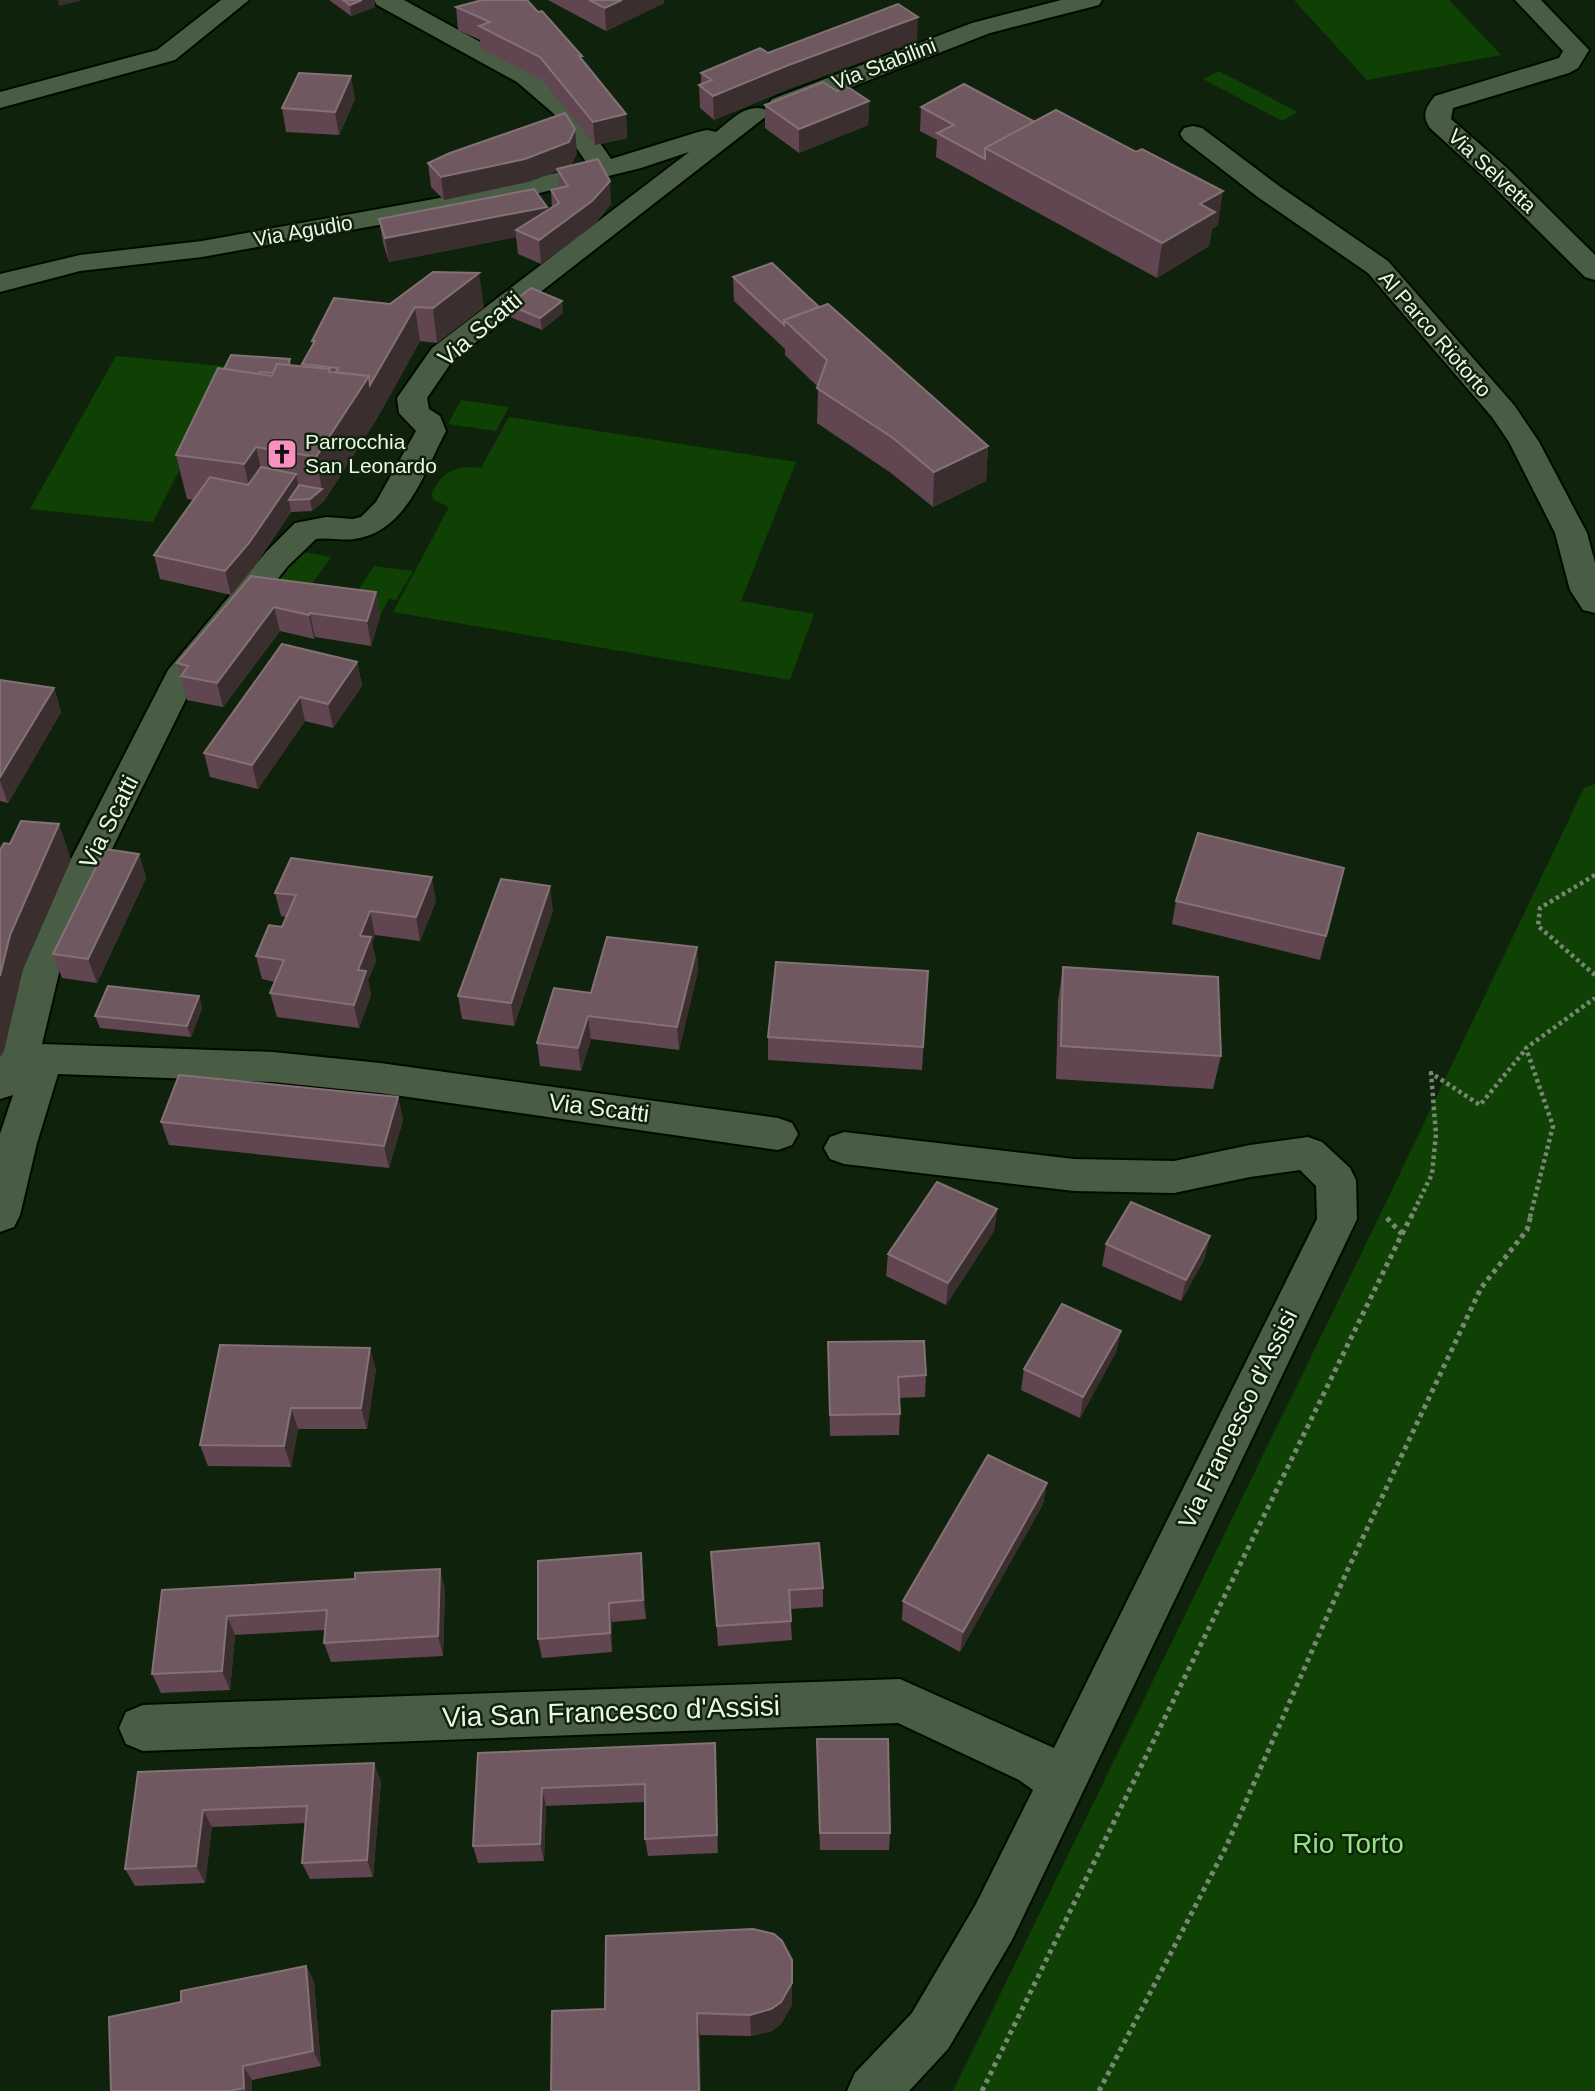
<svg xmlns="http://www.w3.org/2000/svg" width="1595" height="2091" viewBox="0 0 1595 2091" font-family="Arial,sans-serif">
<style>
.green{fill:#104104}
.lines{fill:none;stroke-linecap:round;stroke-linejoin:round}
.minor-casing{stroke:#000b00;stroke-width:4}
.path-far1{stroke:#778774;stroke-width:4.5;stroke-dasharray:3.5 3.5;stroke-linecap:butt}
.path{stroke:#778774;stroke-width:5;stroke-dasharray:4.5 4.5;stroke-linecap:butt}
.minor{fill:#485d43;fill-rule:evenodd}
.wall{fill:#614550}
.shaded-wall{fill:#3a2f2e}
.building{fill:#705861;stroke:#837176;stroke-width:2}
.labels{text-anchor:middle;stroke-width:5;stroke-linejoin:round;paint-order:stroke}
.far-street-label{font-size:21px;fill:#ebf8e8;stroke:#0f220b}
.far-poi-label{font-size:21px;fill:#ebf8e8;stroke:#0f220b;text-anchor:start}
.street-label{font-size:24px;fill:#ebf8e8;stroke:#0f220b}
.near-street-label{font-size:28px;fill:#ebf8e8;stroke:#0f220b}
.near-park-label{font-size:28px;fill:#92e582;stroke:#0f220b}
</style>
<rect width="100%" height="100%" fill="#0f220b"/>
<!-- green -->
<g class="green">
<path d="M1294 0H1449L1501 55 1367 80Z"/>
<path d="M1219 71 1298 112 1282 121 1203 79Z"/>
<path d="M116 356 232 367 153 522 30 509Z"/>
<path d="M461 400 509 407 496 431 448 424Z"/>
<path d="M509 417 796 462 741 601 814 614 790 680 393 612 449 507 434 500 431 495C443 470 456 465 481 468Z"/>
<path d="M299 551 331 557 297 605 256 600Z"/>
<path d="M374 566 413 571 396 600 389 599 380 616 344 611Z"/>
<path d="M1595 784V2091H953L1381 1213 1584 788Z"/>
</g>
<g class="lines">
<!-- minor casing -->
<g class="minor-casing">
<g id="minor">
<path d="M221 0H249L175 60 0 108V92L157 50Z"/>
<path d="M374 0H404L535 72 572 102 611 159 698 132 707 130 716 132C731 121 744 104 764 109L768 115 453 360 427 398 429 409 440 416 446 431C424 472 407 532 354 539 342 541 329 537 316 539L288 566 194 683 106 861 59 973 42 1044 273 1052 380 1063 778 1118 792 1123 798 1134 792 1145 778 1150 380 1093 273 1082 58 1074 37 1143 20 1215 14 1227 0 1232V1134L13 1095 0 1099V1057L21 973 70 861 168 670 266 552 295 523 326 517 353 519 361 517 376 502 416 431 399 413 397 398 432 348 689 152 641 168 495 204 202 257 80 271 0 292V274L80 255 202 241 495 188 588 165 553 113 517 82 377 5Z"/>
<path d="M1061 0H1102L1099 5 990 33 790 111 781 113 772 111 768 105 772 99 972 23Z"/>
<path d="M1515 0H1541L1589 50 1578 68 1569 73 1453 108 1451 119 1506 167 1595 255V280L1585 277 1486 179 1430 128C1421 115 1426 107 1435 96L1559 58 1563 51Z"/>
<path d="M1193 126 1202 128 1279 186 1388 261 1514 405 1539 442 1587 533 1595 563V613L1583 610 1570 590 1555 533 1509 442 1492 417 1368 273 1259 198 1184 140 1180 134 1184 128Z"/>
<path d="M844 1132 1074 1159 1174 1161 1250 1145 1308 1137 1322 1142 1350 1168 1356 1180 1357 1219 1012 1940 948 2049 909 2091H847L855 2073 912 2013 976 1904 1033 1790 1019 1780 898 1723 143 1751 126 1744 119 1728 126 1712 143 1705 900 1679 1054 1748 1317 1219 1316 1186 1300 1170 1250 1177 1174 1193 1074 1191 844 1164 830 1159 824 1148 830 1137Z"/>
</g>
</g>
<!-- path-far1 -->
<g class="path-far1">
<path d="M1595 875 1540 908 1538 926 1595 975"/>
<path d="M1411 1217 1432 1174 1436 1134 1431 1073 1480 1105 1526 1049"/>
<path d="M1530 1217 1553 1126 1526 1048 1595 998"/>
</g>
<!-- path -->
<g class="path">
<path d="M1402 1234 1412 1215"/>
<path d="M982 2091 1402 1234 1385 1216"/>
<path d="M1099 2091 1226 1847 1347 1571 1481 1288 1527 1230 1531 1215"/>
</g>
<!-- minor -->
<use href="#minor" class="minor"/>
</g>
<!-- wall -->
<g class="wall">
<path d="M329 0H374L375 7 351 16Z"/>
<path d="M548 0H664V3L606 31Z"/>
<path d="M456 7 582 61 626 114 627 138 595 145 542 80 481 49 480 40 458 30Z"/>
<path d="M917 41 786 90 714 120 700 108 699 85 701 84V73L768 53Z"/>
<path d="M837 91 869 101 868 125 799 153 765 128V105Z"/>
<path d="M355 99 339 135 286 132 282 108Z"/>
<path d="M921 107 1218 225 1212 229 1209 246 1157 278 936 157 937 140 920 131Z"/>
<path d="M577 153 571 165 611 204 594 225 541 264 518 254 516 237 389 262 383 243 379 219 547 207 548 210 552 207 551 190 559 188 558 171 528 182 444 200 431 187 428 163Z"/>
<path d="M733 277 819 307 988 446 986 481 933 507 891 473 817 423 818 387 785 355V349L734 301Z"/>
<path d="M390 304 484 307 437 343 420 341 376 420 324 501 312 511 291 512 254 567 231 595 160 579 154 555 193 500 187 499 176 455 224 369 290 359 291 365 302 366V364L313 345 312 341Z"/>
<path d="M509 305 563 313 542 330 510 317Z"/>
<path d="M251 576 376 592 380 616 371 646 315 637 314 639 280 631 223 707 187 700 177 663Z"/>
<path d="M357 662 362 686 333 728 305 721 258 789 210 777 204 753Z"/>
<path d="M0 680 54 688 61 712 8 803 0 801Z"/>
<path d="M139 854 146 878 97 983 62 978 53 954Z"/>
<path d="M1344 868 1320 960 1172 924 1176 901Z"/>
<path d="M275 893 436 901 420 941 375 935 372 943 376 961 368 980 371 995 359 1028 277 1017 270 993 275 982 262 979 256 956 282 927 286 917 281 916Z"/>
<path d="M553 910 514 1026 462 1019 458 996Z"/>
<path d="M697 947 698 971 679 1050 591 1039 581 1071 540 1066 537 1043 591 993Z"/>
<path d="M1063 967 1221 1056 1213 1089 1056 1079 1058 1001Z"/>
<path d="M928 971 922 1070 768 1060V1037Z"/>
<path d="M199 996 202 1008 191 1037 100 1028 95 1016Z"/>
<path d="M398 1097 403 1120 389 1168 169 1145 161 1122Z"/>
<path d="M997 1209 994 1231 946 1305 886 1276 888 1254Z"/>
<path d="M1106 1244 1205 1258 1181 1301 1102 1266Z"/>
<path d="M1121 1331 1116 1352 1080 1418 1021 1390 1024 1369Z"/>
<path d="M828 1342 926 1375 925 1397 899 1398 900 1414 899 1435 830 1436Z"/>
<path d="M376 1369 367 1429H298L291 1467 208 1466 200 1445Z"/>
<path d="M1047 1483 1043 1504 960 1652 902 1620 903 1601Z"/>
<path d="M711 1552 823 1588V1607L790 1609 792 1640 718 1646Z"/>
<path d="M641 1553 646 1619 612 1622V1652L542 1658 538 1639Z"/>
<path d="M445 1589 443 1656 331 1662 324 1643 325 1630 235 1635 230 1690 161 1693 152 1674 162 1590Z"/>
<path d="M817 1739 890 1833 889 1850H820Z"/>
<path d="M715 1743 718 1853 648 1856 645 1839V1802L546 1806 544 1861 478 1863 473 1846 478 1753Z"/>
<path d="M138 1772 381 1781 373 1877 310 1879 302 1863 306 1823 212 1827 205 1883 135 1886 125 1869Z"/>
<path d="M792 1960V2005L781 2024 772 2031 751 2036 700 2035 605 2009Z"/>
<path d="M306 1966 314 1982 321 2066 252 2080V2091H111L181 2002Z"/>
</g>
<!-- shaded-wall -->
<g class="shaded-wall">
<path d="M58 0H83L59 6Z"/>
<path d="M362 0H374L375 7 351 16 350 5Z"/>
<path d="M622 0H664V3L606 31 605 8Z"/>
<path d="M918 17 917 41 786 90 714 120 713 96 786 66Z"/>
<path d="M351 76 355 99 339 135 335 112Z"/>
<path d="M869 101 868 125 799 153V129Z"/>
<path d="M626 114 627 138 595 145 593 122Z"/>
<path d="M575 129 577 153 571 166 557 169 558 171 528 182 444 200 441 177Z"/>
<path d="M610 181 611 204 594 225 541 264 539 240Z"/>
<path d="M1223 191 1218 225 1212 229 1209 246 1157 278 1162 243 1200 204Z"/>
<path d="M547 207 549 230H516V237L389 262 385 238Z"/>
<path d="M479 273 484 307 437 343 433 308Z"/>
<path d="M562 301 563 313 542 330 540 318Z"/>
<path d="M415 307 420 341 376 420 370 385Z"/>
<path d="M369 376 376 420 324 501 316 457Z"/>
<path d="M988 446 986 481 933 507 934 472Z"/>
<path d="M256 447 266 491 254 509 244 464Z"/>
<path d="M296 474 301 498 289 500 291 512 254 567 231 595 225 571Z"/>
<path d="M322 489 324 501 312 511 310 499Z"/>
<path d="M376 592 380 616 371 646 367 621Z"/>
<path d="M274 607 280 631 223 707 217 683Z"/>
<path d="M310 613 315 637 314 639 309 615Z"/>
<path d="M357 662 362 686 333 728 328 704Z"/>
<path d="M54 688 61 712 8 803 0 781V777Z"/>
<path d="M300 697 305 721 258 789 252 765Z"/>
<path d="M59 824 71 859 23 969 4 1051 0 1057V976L10 935Z"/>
<path d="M139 854 146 878 97 983 88 959Z"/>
<path d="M432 877 436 901 420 941 416 917Z"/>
<path d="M550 886 553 910 514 1026 511 1003Z"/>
<path d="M370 911 375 935 372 943 376 961 368 980 371 995 359 1028 354 1005 360 936Z"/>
<path d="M697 947 698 971 679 1050 677 1027Z"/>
<path d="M199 996 202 1008 191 1037 187 1026Z"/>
<path d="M588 1016 591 1039 581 1071 578 1048Z"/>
<path d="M398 1097 403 1120 389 1168 384 1146Z"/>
<path d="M997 1209 994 1231 946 1305 948 1283Z"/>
<path d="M1210 1236 1205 1258 1181 1301 1186 1280Z"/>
<path d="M1121 1331 1116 1352 1080 1418 1083 1397Z"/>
<path d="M370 1348 376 1369 367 1429 361 1408Z"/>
<path d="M291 1408 298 1429 291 1467 284 1446Z"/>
<path d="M1047 1483 1043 1504 960 1652 963 1632Z"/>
<path d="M641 1553 643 1573 646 1619 643 1600Z"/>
<path d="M440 1569 445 1589 443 1656 438 1636Z"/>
<path d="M609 1603 612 1622V1652L610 1633Z"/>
<path d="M227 1616 235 1635 230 1690 222 1671Z"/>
<path d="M715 1743 716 1761 718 1853 717 1835Z"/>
<path d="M374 1763 381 1781 373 1877 367 1860Z"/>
<path d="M542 1788 546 1806 544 1861 540 1844Z"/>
<path d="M203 1810 212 1827 205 1883 196 1866Z"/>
<path d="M792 1960V2005L781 2024 772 2031 751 2036 750 2015Z"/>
<path d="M306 1966 314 1982 321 2066 313 2051Z"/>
<path d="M697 2013 700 2035 701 2091H699Z"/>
<path d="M243 2066 252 2080V2091H246L244 2088Z"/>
</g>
<!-- building -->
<g class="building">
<path d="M343 0H362L350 5Z"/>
<path d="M482 0H527L538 12 542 11 582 56H579L626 114 593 122 540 57 479 26 490 22 456 7Z"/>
<path d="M589 0H622L605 8Z"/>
<path d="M898 4 918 17 786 66 713 96 699 85 712 80 701 73 760 48 768 53Z"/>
<path d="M299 73 351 76 335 112 282 108Z"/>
<path d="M823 82 837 91 848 87 869 101 799 129 765 105Z"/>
<path d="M964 84 1035 122 985 148V159L937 133 954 125 921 107Z"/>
<path d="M1056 110 1136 152 1142 149 1223 191 1200 204 1215 212 1162 243 985 148Z"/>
<path d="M565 113 575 129 569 142 525 159 441 177 428 163 450 153Z"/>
<path d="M598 159 610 181 592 201 539 240 516 230 559 203 551 190 568 186 557 169Z"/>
<path d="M534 189 547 207 385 238 379 219Z"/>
<path d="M772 263 819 307 784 320V325L733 277Z"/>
<path d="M433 272 479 273 433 308 415 307 370 385 369 376 336 372 338 368 302 364 315 341H312L334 298 390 304Z"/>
<path d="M531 288 562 301 540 318 509 305Z"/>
<path d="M828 304 988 446 934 472 893 438 817 388 827 360 784 320Z"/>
<path d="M231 355 290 359 288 365 277 364 273 373 260 372 259 374 224 369Z"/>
<path d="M277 364 330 369 329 372 369 376 316 457 256 447 244 464 176 455 218 368 272 376Z"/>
<path d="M261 467 296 474 249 543 225 571 154 555 210 477 248 485Z"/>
<path d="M299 485 322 489 310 499 289 500Z"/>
<path d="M251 576 376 592 367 621 310 613 309 615 274 607 217 683 181 676 188 666 177 663Z"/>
<path d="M282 644 357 662 328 704 300 697 252 765 204 753Z"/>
<path d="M0 680 54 688 0 777Z"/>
<path d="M21 821 59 824 10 935 0 976V850L4 843 10 844Z"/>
<path d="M1198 833 1344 868 1326 936 1176 901Z"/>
<path d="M105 849 139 854 88 959 53 954Z"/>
<path d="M291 858 432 877 416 917 370 911 360 936 371 937 358 970 366 971 354 1005 270 993 284 960 256 956 269 925 282 927 296 895 275 893Z"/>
<path d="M501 879 550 886 511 1003 458 996Z"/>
<path d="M607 937 697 947 677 1027 588 1016 578 1048 537 1043 554 988 591 993Z"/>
<path d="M776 962 928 971 923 1047 768 1037Z"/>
<path d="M1063 967 1218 977 1221 1056 1061 1046Z"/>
<path d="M108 986 199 996 187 1026 95 1016Z"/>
<path d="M179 1075 398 1097 384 1146 161 1122Z"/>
<path d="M937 1182 997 1209 948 1283 888 1254Z"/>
<path d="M1131 1202 1210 1236 1186 1280 1106 1244Z"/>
<path d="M1062 1304 1121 1331 1083 1397 1024 1369Z"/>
<path d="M924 1341 926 1375 898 1377 900 1414 830 1415 828 1342Z"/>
<path d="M220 1345 370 1348 361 1408H291L284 1446 200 1445Z"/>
<path d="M988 1455 1047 1483 963 1632 903 1601Z"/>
<path d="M819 1543 823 1588 789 1590 791 1621 717 1626 711 1552Z"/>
<path d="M641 1553 643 1600 609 1603 610 1633 538 1639V1561Z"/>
<path d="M440 1569 438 1636 324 1643 327 1610 227 1616 222 1671 152 1674 162 1590 355 1579V1573Z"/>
<path d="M817 1739H888L890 1833H820Z"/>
<path d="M715 1743 717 1835 645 1839V1784L542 1788 540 1844 473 1846 478 1753Z"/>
<path d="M374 1763 367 1860 302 1863 307 1806 203 1810 196 1866 125 1869 138 1772Z"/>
<path d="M753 1929 774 1934 782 1941 792 1960V1983L781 2002 771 2009 750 2015 697 2013 699 2091H551L552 2011 605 2009 606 1936Z"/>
<path d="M306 1966 313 2051 243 2066 244 2088 229 2091H111L109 2017 181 2002V1991Z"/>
</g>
<!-- icons -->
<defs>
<g id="church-square" transform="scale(1.575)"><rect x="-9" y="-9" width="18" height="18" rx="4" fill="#fc8fc2" stroke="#0f220b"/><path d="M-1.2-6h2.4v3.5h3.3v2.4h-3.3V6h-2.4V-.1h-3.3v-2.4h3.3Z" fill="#111"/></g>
</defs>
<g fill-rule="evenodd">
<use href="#church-square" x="282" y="454"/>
</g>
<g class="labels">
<!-- far-street labels -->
<g class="far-street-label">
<text transform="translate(884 64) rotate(-21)" y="7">Via Stabilini</text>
<text transform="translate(1492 171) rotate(43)" y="7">Via Selvetta</text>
<text transform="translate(303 231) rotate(-10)" y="7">Via Agudio</text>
<text transform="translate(1435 334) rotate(49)" y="7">Al Parco Riotorto</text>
</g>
<!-- far-poi labels -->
<g class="far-poi-label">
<text x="305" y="449">Parrocchia<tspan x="305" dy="24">San Leonardo</tspan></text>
</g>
<!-- street labels -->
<g class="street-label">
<text transform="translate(480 329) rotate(-40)" y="8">Via Scatti</text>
<text transform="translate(109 822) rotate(-63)" y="8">Via Scatti</text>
<text transform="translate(599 1108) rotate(7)" y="8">Via Scatti</text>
<text transform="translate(1238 1419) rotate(-64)" y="8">Via Francesco d'Assisi</text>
</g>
<!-- near-street labels -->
<g class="near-street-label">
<text transform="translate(611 1711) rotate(-2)" y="10">Via San Francesco d'Assisi</text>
</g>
<!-- near-park labels -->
<g class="near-park-label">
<text x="1348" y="1853">Rio Torto</text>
</g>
</g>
</svg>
